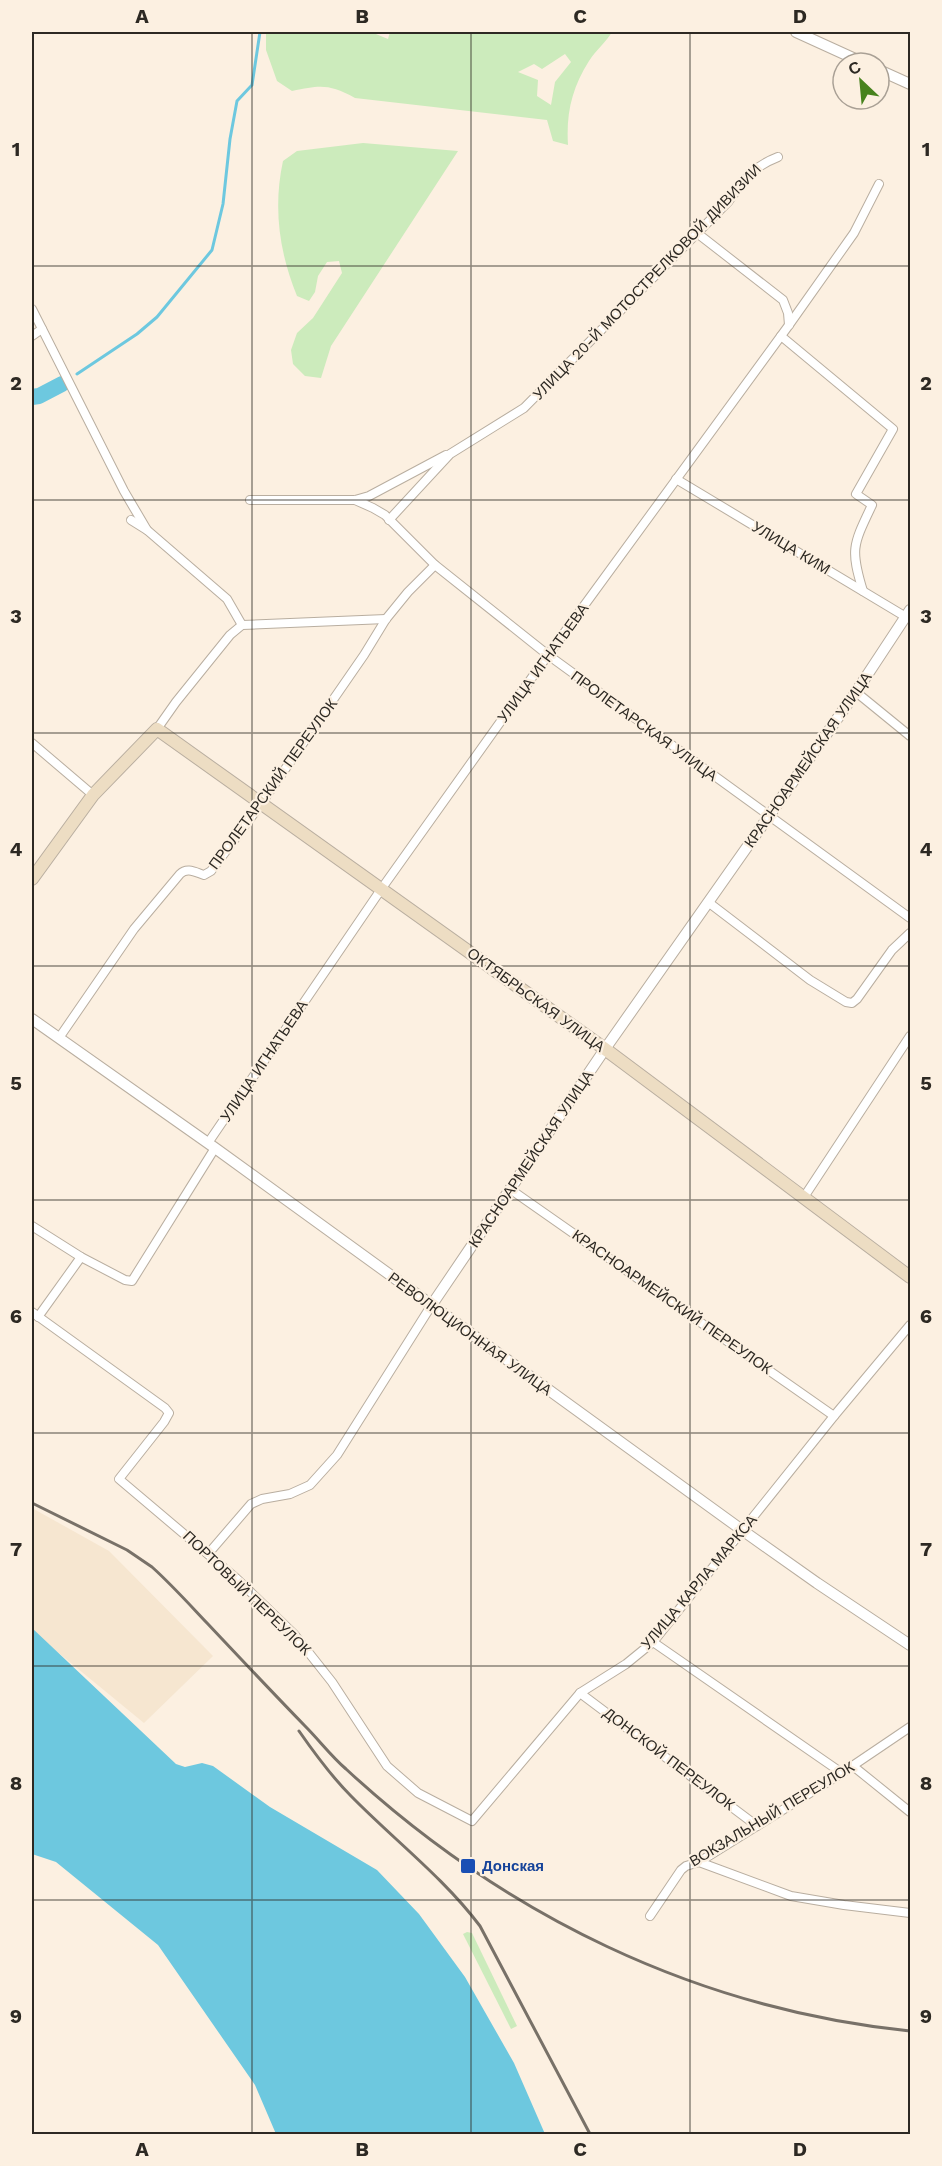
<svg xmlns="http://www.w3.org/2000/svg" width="942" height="2166" viewBox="0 0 942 2166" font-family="'Work Sans',sans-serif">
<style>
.built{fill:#f6e6d0}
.green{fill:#ccebbc;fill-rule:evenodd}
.water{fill:#6dc8df}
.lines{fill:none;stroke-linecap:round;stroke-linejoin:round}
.stream{stroke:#6dc8df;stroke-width:3}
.river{stroke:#6dc8df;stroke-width:16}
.minor-casing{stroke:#b9aea0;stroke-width:10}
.tertiary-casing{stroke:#b9aea0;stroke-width:12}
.secondary-casing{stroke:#b9aea0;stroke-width:14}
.minor{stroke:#fff;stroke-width:8}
.tertiary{stroke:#fff;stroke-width:10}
.secondary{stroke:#edddc3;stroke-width:12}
.rail{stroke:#787168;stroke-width:3}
.grid{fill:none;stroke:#2d2923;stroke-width:1.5;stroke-opacity:0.55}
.transit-dot{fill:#1a4fb4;stroke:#fcf0e1;stroke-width:2}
.labels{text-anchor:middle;stroke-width:4.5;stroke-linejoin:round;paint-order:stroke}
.street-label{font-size:15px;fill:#2d2923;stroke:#fcf0e1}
.transit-label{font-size:15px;font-weight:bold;fill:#164399;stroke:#fcf0e1;text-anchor:start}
.neatline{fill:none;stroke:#2d2923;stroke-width:2}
.grid-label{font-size:20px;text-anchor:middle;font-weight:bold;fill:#2d2923}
</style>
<rect width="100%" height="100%" fill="#fcf0e1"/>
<!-- built -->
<path class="built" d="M32 1508 109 1551 213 1656 144 1723 32 1631Z"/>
<!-- green -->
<g class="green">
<path d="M266 32H371L388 39 390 32H612C606 42 596 50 589 61 572 88 566 113 568 145L553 141 547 120 355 98C329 84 321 85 292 91L277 81 266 50ZM565 54 571 62 555 82 551 105 537 96 538 80 518 72 534 64 542 69Z"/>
<path d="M363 143 458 151 331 346 321 378 305 376 293 364 291 350 297 333 313 318 342 273 339 261 327 262 318 276 315 292 309 301 297 296C279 252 273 207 283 161L297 151Z"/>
<path d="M467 1932 472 1933 517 2026 511 2029 463 1934Z"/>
</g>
<!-- water -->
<path class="water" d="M32 1628 176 1764 185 1767 202 1763 213 1766 270 1807 377 1870 419 1914 465 1977 514 2063 545 2134H276L255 2085 158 1945 56 1862 32 1854Z"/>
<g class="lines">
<!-- stream -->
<path class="stream" d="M77 374 137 334 157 317 212 250 223 204 230 139 237 101 252 85 260 32"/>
<!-- river -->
<path class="river" d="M32 397 39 396 62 384"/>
<!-- minor casing -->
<g class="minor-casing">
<g id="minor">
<path d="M697 233 783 300 788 313 789 325"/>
<path d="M32 309 124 491 147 530"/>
<path d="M32 336 42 329"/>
<path d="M781 336 893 429 856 494 872 505C853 545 850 549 863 591"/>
<path d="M676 479 906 617"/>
<path d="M250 500H355L369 496 446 455"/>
<path d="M355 500 373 508 385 515 435 565 548 655 910 918"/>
<path d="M131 520 147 530 227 599 242 625"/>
<path d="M389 520 450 454 524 408 728 202C744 180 752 167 778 157"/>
<path d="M856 692 910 736"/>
<path d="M157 729 176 702 230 635 242 625 386 619"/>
<path d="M32 743 93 795"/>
<path d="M708 902 810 980 846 1002 852 1003 857 999 892 950 910 933"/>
<path d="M59 1038 134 929 180 874C187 867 195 872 204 875L211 871 261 804 364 655 386 619 408 592 435 565"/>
<path d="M208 1143 382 888 548 655 789 325 854 233 879 184"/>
<path d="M510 1189 834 1416"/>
<path d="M804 1197 910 1036"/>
<path d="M32 1226 81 1257 125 1280 132 1281 215 1148"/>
<path d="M32 1312 165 1408 169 1413 164 1422 119 1479 236 1578 294 1634 332 1682 387 1766 418 1793 472 1821 580 1693 626 1664 653 1642 834 1416 910 1325"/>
<path d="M38 1317 81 1257"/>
<path d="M208 1554 251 1504 262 1499 290 1494 310 1485 337 1455 431 1306"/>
<path d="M653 1642 842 1773"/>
<path d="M580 1693 757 1826"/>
<path d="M853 1766 910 1812"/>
<path d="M699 1862 791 1896 844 1905 910 1913"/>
<path d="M650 1916 681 1870 686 1866 699 1862 842 1773 910 1727"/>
</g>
</g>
<!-- tertiary casing -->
<g class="tertiary-casing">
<g id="tertiary">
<path d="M796 32 864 63"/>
<path d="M879 70 910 84"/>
<path d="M32 1019 215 1148 742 1530 817 1583 910 1645"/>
<path d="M431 1306 605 1049 856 692 910 610"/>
</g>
</g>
<!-- secondary casing -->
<g class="secondary-casing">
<path id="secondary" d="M32 879 93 795 157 729 605 1049 910 1277"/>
</g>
<!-- minor -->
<use href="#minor" class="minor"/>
<!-- tertiary -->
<use href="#tertiary" class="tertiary"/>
<!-- secondary -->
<use href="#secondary" class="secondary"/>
<!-- rail -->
<g class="rail">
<path d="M32 1503 127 1550 152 1567C171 1584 189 1604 207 1623 239 1657 272 1692 305 1726 319 1740 331 1756 346 1769 504 1915 696 2009 910 2031"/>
<path d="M299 1731C315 1754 331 1776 351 1796 393 1839 443 1877 480 1926L590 2134"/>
</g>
</g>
<!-- grid -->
<path class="grid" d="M252 32V2134M471 32V2134M690 32V2134M32 266H910M32 500H910M32 733H910M32 966H910M32 1200H910M32 1433H910M32 1666H910M32 1900H910"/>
<!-- markers -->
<rect class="transit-dot" x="460" y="1858" width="16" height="16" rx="3"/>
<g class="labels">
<!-- street labels -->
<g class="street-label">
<text transform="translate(647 282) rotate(-46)" y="5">УЛИЦА 20-Й МОТОСТРЕЛКОВОЙ ДИВИЗИИ</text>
<text transform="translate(791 548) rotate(31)" y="5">УЛИЦА КИМ</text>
<text transform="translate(543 663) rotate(-54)" y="5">УЛИЦА ИГНАТЬЕВА</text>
<text transform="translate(644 726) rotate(36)" y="5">ПРОЛЕТАРСКАЯ УЛИЦА</text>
<text transform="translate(808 760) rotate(-55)" y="5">КРАСНОАРМЕЙСКАЯ УЛИЦА</text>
<text transform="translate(273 784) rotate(-54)" y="5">ПРОЛЕТАРСКИЙ ПЕРЕУЛОК</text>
<text transform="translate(536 1000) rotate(36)" y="5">ОКТЯБРЬСКАЯ УЛИЦА</text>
<text transform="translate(264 1061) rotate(-56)" y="5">УЛИЦА ИГНАТЬЕВА</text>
<text transform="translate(531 1159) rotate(-56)" y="5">КРАСНОАРМЕЙСКАЯ УЛИЦА</text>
<text transform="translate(672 1302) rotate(35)" y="5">КРАСНОАРМЕЙСКИЙ ПЕРЕУЛОК</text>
<text transform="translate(470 1334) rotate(36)" y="5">РЕВОЛЮЦИОННАЯ УЛИЦА</text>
<text transform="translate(699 1582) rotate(-50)" y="5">УЛИЦА КАРЛА МАРКСА</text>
<text transform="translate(247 1593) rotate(44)" y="5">ПОРТОВЫЙ ПЕРЕУЛОК</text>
<text transform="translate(669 1759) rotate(37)" y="5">ДОНСКОЙ ПЕРЕУЛОК</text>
<text transform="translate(772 1814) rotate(-31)" y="5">ВОКЗАЛЬНЫЙ ПЕРЕУЛОК</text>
</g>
<!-- transit labels -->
<g class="transit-label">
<text x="482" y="1871">Донская</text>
</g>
</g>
<!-- border -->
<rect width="942" height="2166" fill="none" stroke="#fcf0e1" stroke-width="66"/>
<!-- north arrow -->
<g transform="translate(861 81) rotate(334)"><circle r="28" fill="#fcf0e1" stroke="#a9a095" stroke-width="1.5"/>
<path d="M0-4.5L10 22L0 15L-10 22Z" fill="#47821d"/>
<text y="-9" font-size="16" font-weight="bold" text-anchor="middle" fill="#2d2923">С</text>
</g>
<rect x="33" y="33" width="876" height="2100" class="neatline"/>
<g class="grid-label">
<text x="142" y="23">A</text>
<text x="362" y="23">B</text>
<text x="580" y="23">C</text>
<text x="800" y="23">D</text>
<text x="16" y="156">1</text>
<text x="926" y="156">1</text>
<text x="16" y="390">2</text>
<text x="926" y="390">2</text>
<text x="16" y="623">3</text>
<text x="926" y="623">3</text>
<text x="16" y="856">4</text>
<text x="926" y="856">4</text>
<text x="16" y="1090">5</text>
<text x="926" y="1090">5</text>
<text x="16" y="1323">6</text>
<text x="926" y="1323">6</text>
<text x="16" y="1556">7</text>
<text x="926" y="1556">7</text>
<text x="16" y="1790">8</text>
<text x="926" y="1790">8</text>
<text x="16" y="2023">9</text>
<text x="926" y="2023">9</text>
<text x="142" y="2156">A</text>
<text x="362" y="2156">B</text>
<text x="580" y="2156">C</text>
<text x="800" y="2156">D</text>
</g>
</svg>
